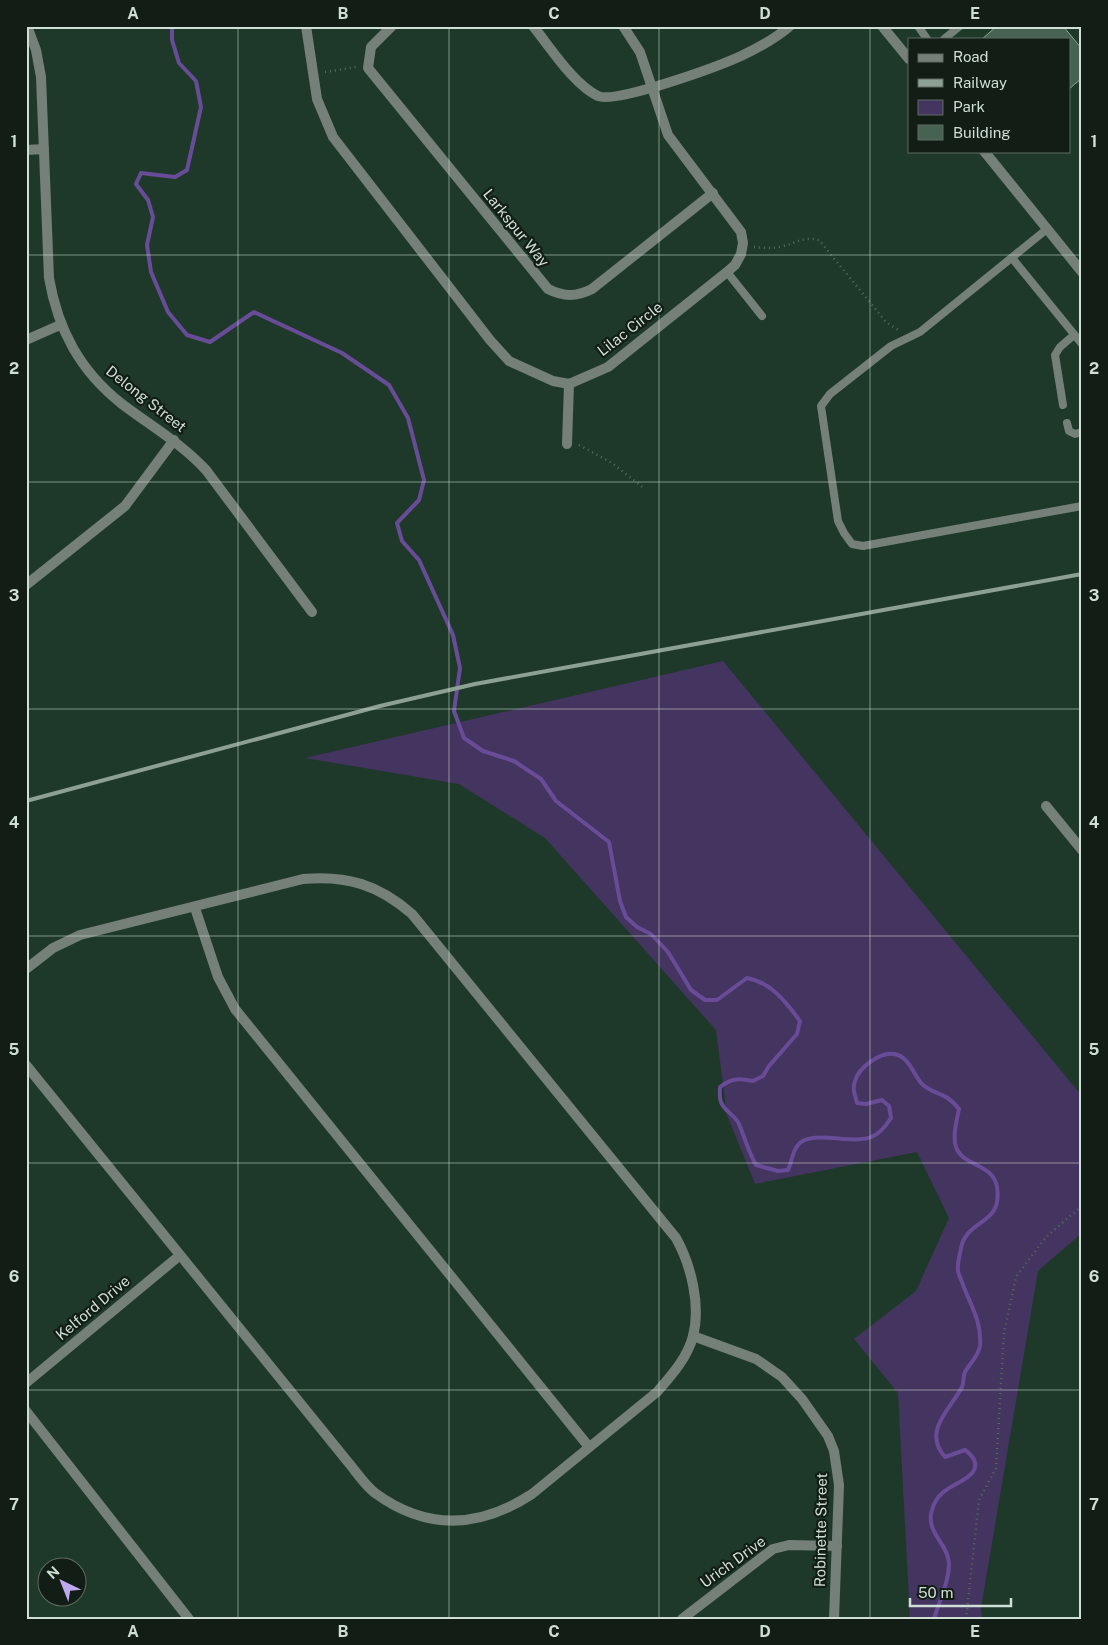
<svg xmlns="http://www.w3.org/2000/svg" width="1108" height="1645" viewBox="0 0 1108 1645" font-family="'Public Sans',sans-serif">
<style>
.green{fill:#443460}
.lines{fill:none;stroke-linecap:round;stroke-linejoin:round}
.stream{stroke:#694c98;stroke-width:4}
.building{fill:#476252;stroke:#89a695;filter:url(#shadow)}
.path{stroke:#556d60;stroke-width:2.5;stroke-dasharray:1 4;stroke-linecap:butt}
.service{stroke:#748078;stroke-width:8}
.minor{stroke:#748078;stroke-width:10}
.rail{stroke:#8ca094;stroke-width:4}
.grid{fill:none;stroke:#cfdfd5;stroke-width:1;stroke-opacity:0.55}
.labels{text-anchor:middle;stroke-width:4.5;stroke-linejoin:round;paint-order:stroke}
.street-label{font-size:15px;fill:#cfdfd5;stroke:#121d16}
.neatline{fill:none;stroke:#cfdfd5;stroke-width:2}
.grid-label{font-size:16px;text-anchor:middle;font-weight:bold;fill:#cfdfd5}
</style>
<defs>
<filter id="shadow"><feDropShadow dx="-4" dy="4" stdDeviation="0" flood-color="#0009"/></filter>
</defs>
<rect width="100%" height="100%" fill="#1e392a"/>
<!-- green -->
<path class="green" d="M723 661 1082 1096V1233L1038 1271 981 1608 982 1619H910L898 1393 854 1339 916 1291 949 1218 917 1152 755 1184 727 1115 716 1030 545 838 459 784 305 758Z"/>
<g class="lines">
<!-- stream -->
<path class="stream" d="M172 26V40L179 63 196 81 201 107 187 170 175 177 141 173 136 184 148 200 153 217 147 245 151 272 168 312 187 335 210 342 254 312 342 353 389 385 408 418 424 480 419 500 397 523 402 541 419 560 453 635 460 668 454 711 464 738 483 751 514 761 541 779 556 801 609 842 620 901 626 917 637 927 651 934 668 952 691 990 705 1000H717L747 978C771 982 786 1002 800 1021L797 1034 769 1066 763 1076 753 1081C739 1078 732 1078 720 1087 720 1092 719 1097 721 1102 724 1111 735 1115 739 1124 745 1138 748 1151 756 1165L778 1171 788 1170C792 1162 792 1152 798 1145 811 1129 852 1145 871 1137 880 1134 886 1126 891 1118L889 1106 882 1100 866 1104 857 1103C855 1095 852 1089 855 1081 859 1067 880 1052 894 1054 909 1056 913 1074 922 1084 935 1096 944 1090 959 1109 957 1119 952 1137 956 1147 963 1167 993 1163 997 1187 1003 1226 967 1218 961 1248 960 1254 957 1264 958 1270 958 1275 962 1280 963 1285 971 1306 982 1322 980 1346 978 1357 970 1363 965 1372 963 1376 964 1382 962 1387 950 1410 922 1431 945 1457L965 1450C972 1455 979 1463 973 1472 962 1486 939 1485 932 1510 925 1532 948 1544 949 1563 949 1583 939 1601 934 1619"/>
</g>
<!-- building -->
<path class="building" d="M997 26H1063L1082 49V78L1069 89V39H982Z"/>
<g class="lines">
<!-- path -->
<g class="path">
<path d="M325 72 356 67"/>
<path d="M754 247C763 248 774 249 783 246 797 243 803 236 819 240L886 322 900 331"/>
<path d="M579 445 612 463 645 489"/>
<path d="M966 1619 979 1500 996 1468 1004 1333 1016 1277 1046 1237 1082 1206"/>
</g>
<!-- service -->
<g class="service">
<path d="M918 26 927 39"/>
<path d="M944 39 960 26"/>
<path d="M1047 229 920 332 891 346 830 394 821 406 838 521 844 533 852 544 863 546 1082 506"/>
<path d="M1012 258 1082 344"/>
<path d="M727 272 762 316"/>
<path d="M1063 405 1055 355 1060 347 1074 335"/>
<path d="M1067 423 1069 431 1075 434 1082 432"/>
</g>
<!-- minor -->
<g class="minor">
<path d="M27 26 36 50 41 77 49 278C58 330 80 371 122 404 151 426 181 443 206 470L312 612"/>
<path d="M306 26 317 99 333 137 490 340 509 361 553 381 569 384 608 367 727 272 735 265 741 254 743 243 741 232 668 135 640 52 623 26"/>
<path d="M392 26 371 47 368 68 548 289C564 297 576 297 592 289L713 193"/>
<path d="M533 26C550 47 574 85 598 96 616 104 719 66 741 56 758 48 775 39 790 26"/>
<path d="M882 26 909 59"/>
<path d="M26 150 44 149"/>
<path d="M984 151 1082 272"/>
<path d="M26 340 60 325"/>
<path d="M567 444 569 384"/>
<path d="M26 585 125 506 174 440"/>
<path d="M1046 806 1082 850"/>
<path d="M195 908 218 977 235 1009 589 1447"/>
<path d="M26 969 53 948 80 935 303 879C347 875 379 885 412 914L676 1238C691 1265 701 1305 693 1336 688 1357 671 1376 657 1392L532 1494C480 1528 427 1531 375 1493 366 1486 359 1476 352 1467L26 1065"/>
<path d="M693 1336 756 1359 782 1377 802 1399 828 1436 834 1451 839 1485 834 1619"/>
<path d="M26 1383 179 1256"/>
<path d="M26 1411 189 1619"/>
<path d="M682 1619 773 1549 789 1545 837 1546"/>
</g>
<!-- rail -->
<path class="rail" d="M26 801 380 706 475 684 1082 574"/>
</g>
<!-- grid -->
<path class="grid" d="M238 26V1619M449 26V1619M659 26V1619M870 26V1619M26 255H1082M26 482H1082M26 709H1082M26 936H1082M26 1163H1082M26 1390H1082"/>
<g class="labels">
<!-- street labels -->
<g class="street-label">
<text transform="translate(516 228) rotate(51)" y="5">Larkspur Way</text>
<text transform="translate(630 329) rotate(-38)" y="5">Lilac Circle</text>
<text transform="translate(146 399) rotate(38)" y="5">Delong Street</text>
<text transform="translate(93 1308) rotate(-40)" y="5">Kelford Drive</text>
<text transform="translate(821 1530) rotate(-89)" y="5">Robinette Street</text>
<text transform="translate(733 1562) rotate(-36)" y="5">Urich Drive</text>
</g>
</g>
<!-- border -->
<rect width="1108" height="1645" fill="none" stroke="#121d16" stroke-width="55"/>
<!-- legend -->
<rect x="908" y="38" width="162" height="115" fill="#121d16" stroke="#5e6b62"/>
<rect x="918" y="54" width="25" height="8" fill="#748078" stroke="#5e6b62"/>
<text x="953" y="62" font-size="15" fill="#cfdfd5">Road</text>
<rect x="918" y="79" width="25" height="8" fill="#8ca094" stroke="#5e6b62"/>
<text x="953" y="88" font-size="15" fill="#cfdfd5">Railway</text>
<rect x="918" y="100" width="25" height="15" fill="#443460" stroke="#5e6b62"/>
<text x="953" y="112" font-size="15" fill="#cfdfd5">Park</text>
<rect x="918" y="125" width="25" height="15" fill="#476252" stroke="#5e6b62"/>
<text x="953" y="138" font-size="15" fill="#cfdfd5">Building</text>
<!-- north arrow -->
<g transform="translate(62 1582) rotate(317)"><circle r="24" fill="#121d16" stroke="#5e6b62"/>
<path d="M0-4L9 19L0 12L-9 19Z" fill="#c1a8f3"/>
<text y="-8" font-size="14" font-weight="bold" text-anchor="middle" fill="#cfdfd5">N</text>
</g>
<!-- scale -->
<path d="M910 1598v8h101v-8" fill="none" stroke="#cfdfd5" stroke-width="2.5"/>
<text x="918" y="1598" font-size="15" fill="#cfdfd5" stroke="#121d16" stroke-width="4" paint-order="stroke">50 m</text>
<rect x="28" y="28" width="1052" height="1590" class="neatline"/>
<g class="grid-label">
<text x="133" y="19">A</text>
<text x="343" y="19">B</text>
<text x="554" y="19">C</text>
<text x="765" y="19">D</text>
<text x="975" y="19">E</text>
<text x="14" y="147">1</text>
<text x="1094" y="147">1</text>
<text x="14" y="374">2</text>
<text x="1094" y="374">2</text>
<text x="14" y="601">3</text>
<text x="1094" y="601">3</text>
<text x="14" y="828">4</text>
<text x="1094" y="828">4</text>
<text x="14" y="1055">5</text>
<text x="1094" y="1055">5</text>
<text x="14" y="1282">6</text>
<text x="1094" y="1282">6</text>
<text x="14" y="1510">7</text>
<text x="1094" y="1510">7</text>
<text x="133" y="1637">A</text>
<text x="343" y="1637">B</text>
<text x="554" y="1637">C</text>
<text x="765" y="1637">D</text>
<text x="975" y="1637">E</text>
</g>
</svg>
